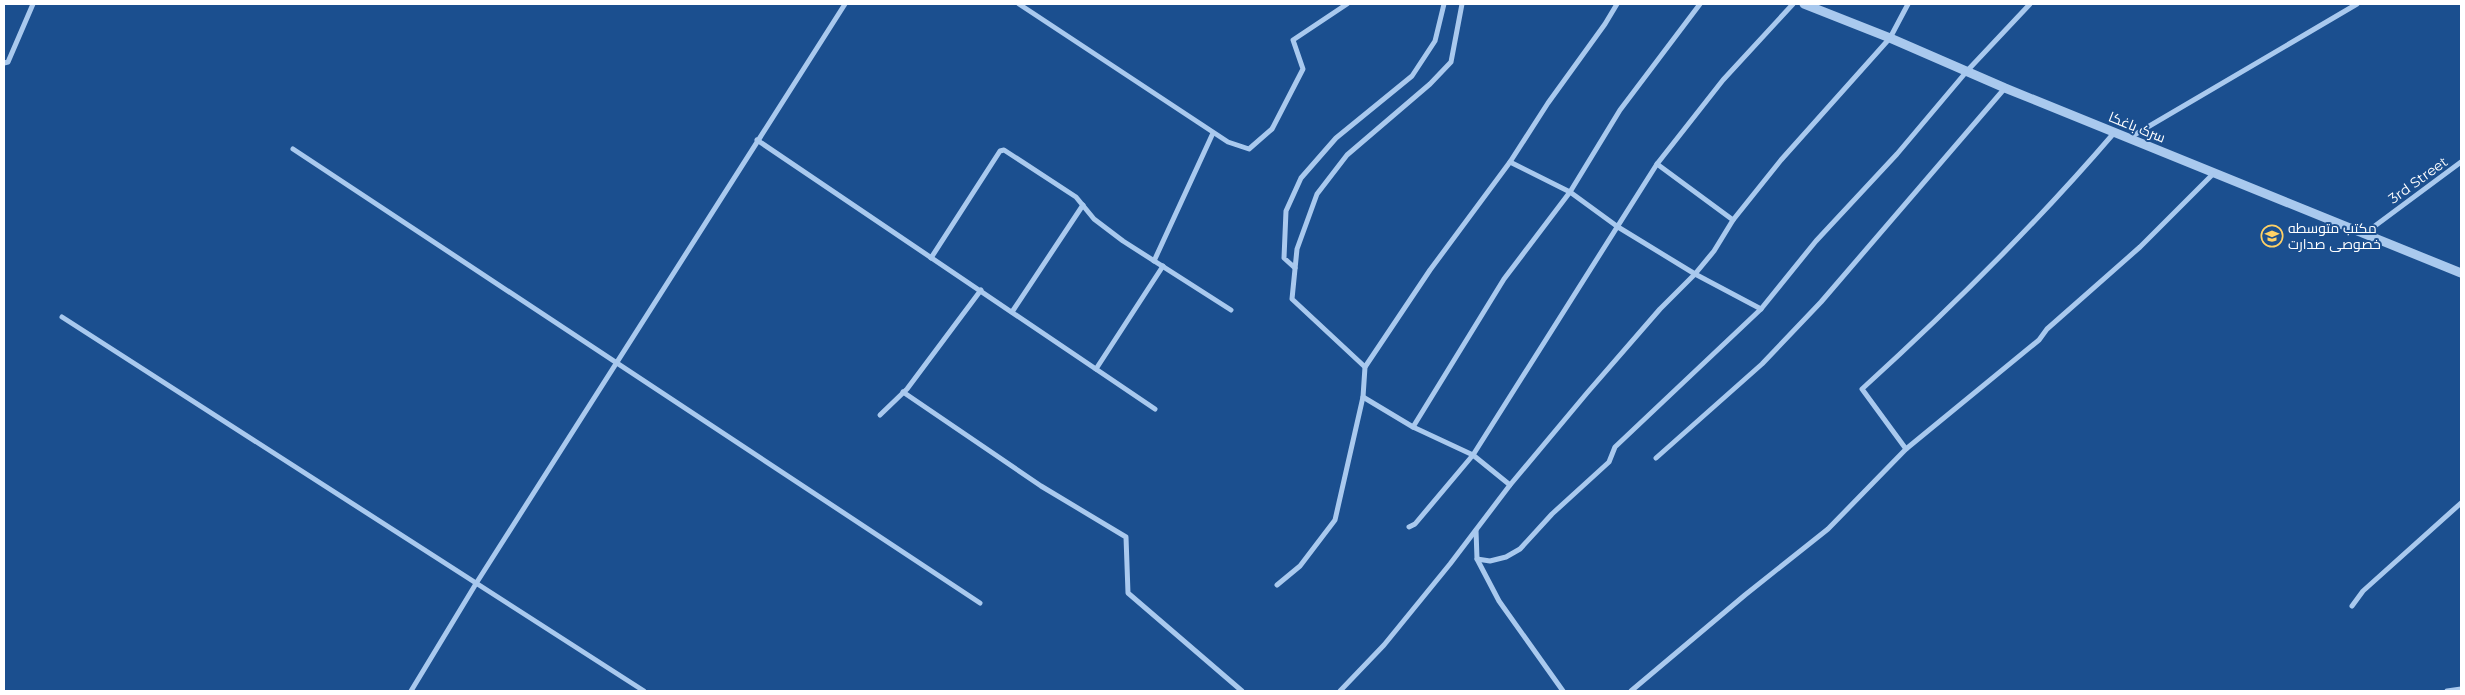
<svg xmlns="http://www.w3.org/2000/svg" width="2465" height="695" viewBox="0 0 2465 695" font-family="Montserrat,Cairo,sans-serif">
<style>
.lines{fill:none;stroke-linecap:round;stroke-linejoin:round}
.minor{stroke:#a9c9ee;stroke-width:5}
.tertiary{stroke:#a9c9ee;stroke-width:9}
.labels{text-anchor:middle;stroke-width:4;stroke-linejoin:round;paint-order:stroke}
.street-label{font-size:14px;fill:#fff;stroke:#1b4f8f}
.poi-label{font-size:14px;fill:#fff;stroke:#1b4f8f;text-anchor:start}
</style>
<rect width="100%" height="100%" fill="#1b4f8f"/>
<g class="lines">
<!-- minor -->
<g class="minor">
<path d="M1019 4 1228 142 1249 149 1272 129 1303 69 1293 40 1347 4"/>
<path d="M4 63 8 62 33 4"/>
<path d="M2129 138 2357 4"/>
<path d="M757 140 1155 409"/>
<path d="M293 149 980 603"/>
<path d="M1510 162 1570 192 1618 227 1695 274 1761 309"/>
<path d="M1657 164 1733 220"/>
<path d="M2364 234 2461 162"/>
<path d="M931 258 1000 151 1004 150 1076 197 1094 219 1123 241 1231 310"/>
<path d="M1154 261 1213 133"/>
<path d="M1295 268 1284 258 1286 211 1301 178 1336 138 1412 76 1435 41 1444 4"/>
<path d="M1012 312 1083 205"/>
<path d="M62 317 644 691"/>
<path d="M1365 367 1292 299 1297 249 1317 194 1347 155 1430 84 1451 62 1462 4"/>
<path d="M1096 369 1163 266"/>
<path d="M903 392 1041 486 1126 537 1128 593 1242 691"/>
<path d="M1363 397 1413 427 1473 455 1510 485"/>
<path d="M880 415 907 389 981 290"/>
<path d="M1413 427 1504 279 1570 192 1620 110 1700 4"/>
<path d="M1906 449 1862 389C1951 308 2036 224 2114 133"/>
<path d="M1656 458 1762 364 1821 302 2005 88"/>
<path d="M1409 527 1415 524 1473 455 1657 164 1723 80 1793 4"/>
<path d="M1476 530 1477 559 1499 601 1563 691"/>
<path d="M1477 559 1490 561 1506 557 1520 549 1552 514 1609 462 1615 447 1761 309 1816 241 1897 154 1967 71 2030 4"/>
<path d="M1277 585 1300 566 1335 520 1363 397 1365 367 1430 270 1510 162 1548 103 1605 24 1617 4"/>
<path d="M2352 606 2363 591 2461 503"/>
<path d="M411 691 477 582 845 4"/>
<path d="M1340 691 1384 645 1450 564 1510 485 1587 393 1660 309 1695 274 1714 251 1733 220 1781 160 1890 38 1908 4"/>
<path d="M1631 691 1745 595 1828 529 1906 449 2039 340 2047 329 2140 247 2214 173"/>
<path d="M2447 691 2461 689"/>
</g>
<!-- tertiary -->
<path class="tertiary" d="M1804 4 1890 38 2005 88 2461 273"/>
</g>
<!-- icons -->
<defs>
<g id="school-ring" transform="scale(1.125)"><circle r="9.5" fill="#1b4f8f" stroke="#ffd166" stroke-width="1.5"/><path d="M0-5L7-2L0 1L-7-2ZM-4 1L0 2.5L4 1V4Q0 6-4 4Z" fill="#ffd166"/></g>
</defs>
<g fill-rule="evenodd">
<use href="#school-ring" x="2272" y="236"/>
</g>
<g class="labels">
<!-- street labels -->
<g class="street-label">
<text transform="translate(2137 127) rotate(22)" y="5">سرک باغکا</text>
<text transform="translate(2418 180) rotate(-36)" y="5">3rd Street</text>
</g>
<!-- poi labels -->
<g class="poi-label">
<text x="2288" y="233">مکتب متوسطه<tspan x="2288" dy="16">خصوصی صدارت</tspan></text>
</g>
</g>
<!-- border -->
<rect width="2465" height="695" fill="none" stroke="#ffffff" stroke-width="10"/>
</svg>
